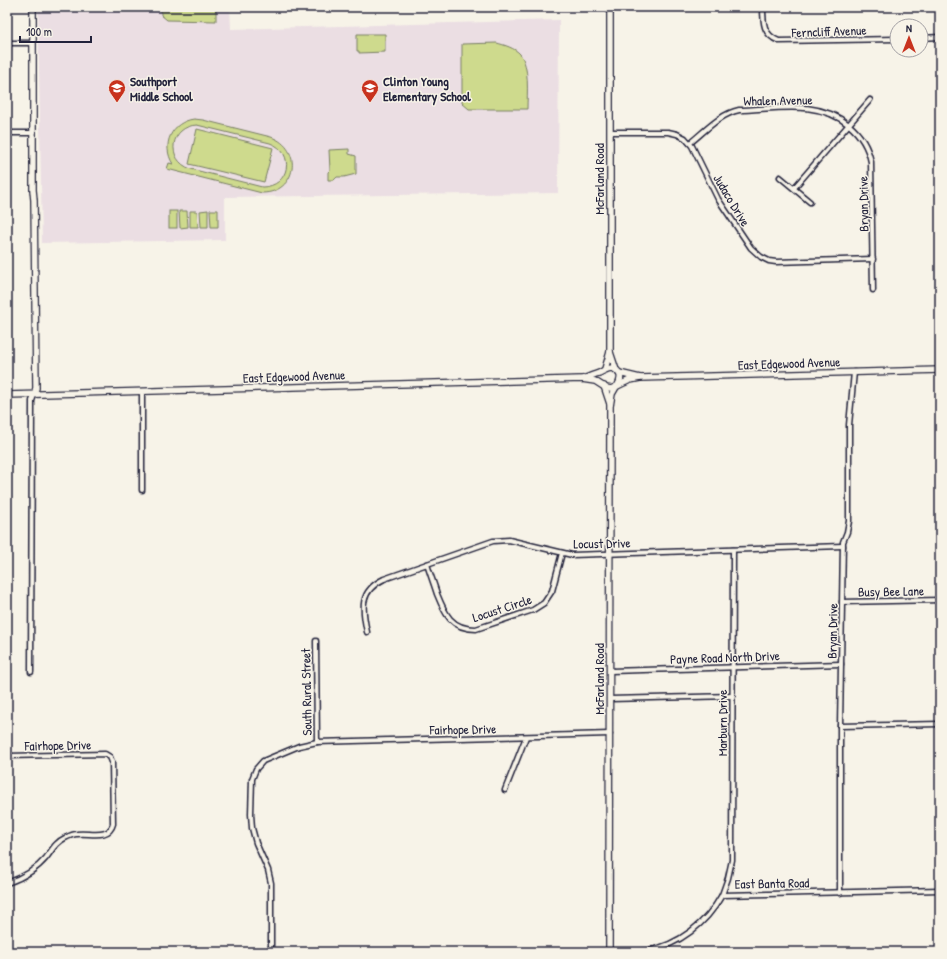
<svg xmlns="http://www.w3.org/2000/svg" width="947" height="959" viewBox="0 0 947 959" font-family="'Patrick Hand',sans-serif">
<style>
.built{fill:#ebdee3}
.green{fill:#ceda8d;stroke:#787e64;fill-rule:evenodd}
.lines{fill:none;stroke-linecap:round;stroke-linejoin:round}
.street-casing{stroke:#22223b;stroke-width:7}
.secondary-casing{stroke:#22223b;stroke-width:8}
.street{stroke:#f7f3e8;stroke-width:4}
.secondary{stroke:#f7f3e8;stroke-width:5.5}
.labels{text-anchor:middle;stroke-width:3;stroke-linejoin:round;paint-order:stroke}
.street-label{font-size:13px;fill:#22223b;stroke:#f7f3e8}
.poi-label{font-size:13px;font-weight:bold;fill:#22223b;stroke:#f7f3e8;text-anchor:start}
</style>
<rect width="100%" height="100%" fill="#f7f3e8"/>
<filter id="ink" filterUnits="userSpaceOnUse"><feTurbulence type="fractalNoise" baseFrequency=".025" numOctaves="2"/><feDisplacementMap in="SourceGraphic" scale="8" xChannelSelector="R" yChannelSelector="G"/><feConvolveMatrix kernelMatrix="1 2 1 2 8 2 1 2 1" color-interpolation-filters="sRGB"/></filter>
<g filter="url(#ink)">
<!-- built -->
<path class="built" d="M38 7H230L231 29 559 20 558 193 225 197V240L42 243Z"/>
<!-- green -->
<g class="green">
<path d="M161 7H216V21L167 20 161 15Z"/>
<path d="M357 34H385V52L359 53V51H357Z"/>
<path d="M497 43C504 45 515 48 520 54 530 66 527 94 527 109H469L462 103V44Z"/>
<path d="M194 119 203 120 271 137C304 148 297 193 262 193L167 169 169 163 173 164C161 145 171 122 194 119ZM197 125 270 143C296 152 290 187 262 187L191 169C165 160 170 126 197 125Z"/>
<path d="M197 129 273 148 264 182 189 164Z"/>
<path d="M349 149V154L356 156V174L344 177H337L334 180H328V172L330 170 329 150Z"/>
<path d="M208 210V227H201L200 211Z"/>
<path d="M210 210H218V227H211Z"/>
<rect x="169" y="211" width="8" height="17"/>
<path d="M179 211H187L188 227 180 228Z"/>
<path d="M190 211H197L198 227H190Z"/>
</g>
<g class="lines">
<!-- street casing -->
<g class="street-casing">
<g id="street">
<path d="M763 7C763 22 763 35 779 41L897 39"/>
<path d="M921 38 940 37"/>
<path d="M7 43H33"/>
<path d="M610 132H668L677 134 685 138 692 146 718 199 751 248 761 257 769 261 776 262 873 259"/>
<path d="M7 133H33"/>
<path d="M690 143C705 131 720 114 739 110 777 109 818 99 849 125 861 135 868 147 871 162L873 290"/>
<path d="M780 177 810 202"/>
<path d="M794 188 870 100"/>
<path d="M142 490V392"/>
<path d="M427 564C430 574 434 584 437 594 445 614 451 629 476 629L533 610 544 603 552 591 562 553"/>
<path d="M842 602 940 600"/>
<path d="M367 632C362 609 359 591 384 579L493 541 509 540 572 555 843 546"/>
<path d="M316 641 317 742"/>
<path d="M610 671 841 664"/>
<path d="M31 672 32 401 34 395"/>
<path d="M610 699 733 696"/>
<path d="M840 726 940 724"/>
<path d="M7 756 105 754 110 757 112 762 113 824C109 840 89 832 77 834 73 834 69 836 65 838 56 842 52 850 46 858 36 870 22 878 7 883"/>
<path d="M505 790 526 737"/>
<path d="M840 893V726L843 542 847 532 849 521V425L854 372"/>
<path d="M722 895 728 878 732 860 733 550"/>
<path d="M271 952V883L268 870 256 843 252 828 251 814 252 779 256 769 263 761 299 746 317 742 610 734"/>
<path d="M609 952C621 952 634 952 647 951 679 945 706 924 722 895L940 890"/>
</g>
</g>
<!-- secondary casing -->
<g class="secondary-casing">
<g id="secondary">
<path d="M33 7V190L34 200 36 388 34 395"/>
<path d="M610 352 616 370"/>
<path d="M605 369 610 352V7"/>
<path d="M619 373 640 378 940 370"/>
<path d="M583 379C588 377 593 375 599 373 605 370 613 364 619 373 622 377 620 381 618 385"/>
<path d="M604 386 610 404"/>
<path d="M7 395 582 379 595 381 606 388 611 389 630 380 640 378"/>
<path d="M603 952H609"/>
<path d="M609 952 610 406 612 394 616 387"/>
</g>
</g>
<!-- street -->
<use href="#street" class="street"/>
<!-- secondary -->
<use href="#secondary" class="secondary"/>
</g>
</g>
<!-- icons -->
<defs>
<g id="school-pin" transform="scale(0.9)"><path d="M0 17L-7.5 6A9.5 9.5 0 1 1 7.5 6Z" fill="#c8321e" stroke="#f7f3e8"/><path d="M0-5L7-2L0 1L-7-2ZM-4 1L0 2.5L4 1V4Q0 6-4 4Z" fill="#fff"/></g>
</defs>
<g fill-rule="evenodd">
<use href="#school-pin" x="117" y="88"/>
<use href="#school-pin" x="370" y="88"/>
</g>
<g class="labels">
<!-- street labels -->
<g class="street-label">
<text transform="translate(829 31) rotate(-2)" y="5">Ferncliff Avenue</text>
<text transform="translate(778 100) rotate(-1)" y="5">Whalen Avenue</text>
<text transform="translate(599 179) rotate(-90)" y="5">McFarland Road</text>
<text transform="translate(732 200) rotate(59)" y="5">Judaco Drive</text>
<text transform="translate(863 204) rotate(-91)" y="5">Bryan Drive</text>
<text transform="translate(789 363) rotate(-2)" y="5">East Edgewood Avenue</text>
<text transform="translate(294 376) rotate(-2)" y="5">East Edgewood Avenue</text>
<text transform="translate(602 543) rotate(-1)" y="5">Locust Drive</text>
<text transform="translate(891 591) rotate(-1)" y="5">Busy Bee Lane</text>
<text transform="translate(502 608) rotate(-18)" y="5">Locust Circle</text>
<text transform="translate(832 631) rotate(-89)" y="5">Bryan Drive</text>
<text transform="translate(725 657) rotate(-2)" y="5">Payne Road North Drive</text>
<text transform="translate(599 679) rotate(-90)" y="5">McFarland Road</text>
<text transform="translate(306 692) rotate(-91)" y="5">South Rural Street</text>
<text transform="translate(722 723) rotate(-90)" y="5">Marburn Drive</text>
<text transform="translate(463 729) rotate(-1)" y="5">Fairhope Drive</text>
<text transform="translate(58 745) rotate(-1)" y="5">Fairhope Drive</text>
<text transform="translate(772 883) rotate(-1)" y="5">East Banta Road</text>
</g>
<!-- poi labels -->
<g class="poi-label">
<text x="130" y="86">Southport<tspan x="130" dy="15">Middle School</tspan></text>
<text x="383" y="86">Clinton Young<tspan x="383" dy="15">Elementary School</tspan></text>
</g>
</g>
<!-- margin -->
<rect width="947" height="959" fill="none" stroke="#f7f3e8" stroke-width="24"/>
<rect x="12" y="12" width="923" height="935" fill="none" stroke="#22223b" stroke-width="1.5" filter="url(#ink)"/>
<!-- north arrow -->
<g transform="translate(909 38)"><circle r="19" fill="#f7f3e8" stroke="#a29fa3"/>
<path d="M0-3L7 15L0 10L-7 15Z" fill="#c8321e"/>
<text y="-6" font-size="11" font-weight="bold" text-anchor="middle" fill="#22223b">N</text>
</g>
<!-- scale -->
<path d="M20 36v6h71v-6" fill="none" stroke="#22223b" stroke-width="2"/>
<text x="26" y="36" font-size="12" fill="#22223b" stroke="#f7f3e8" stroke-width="3" paint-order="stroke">100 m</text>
</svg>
